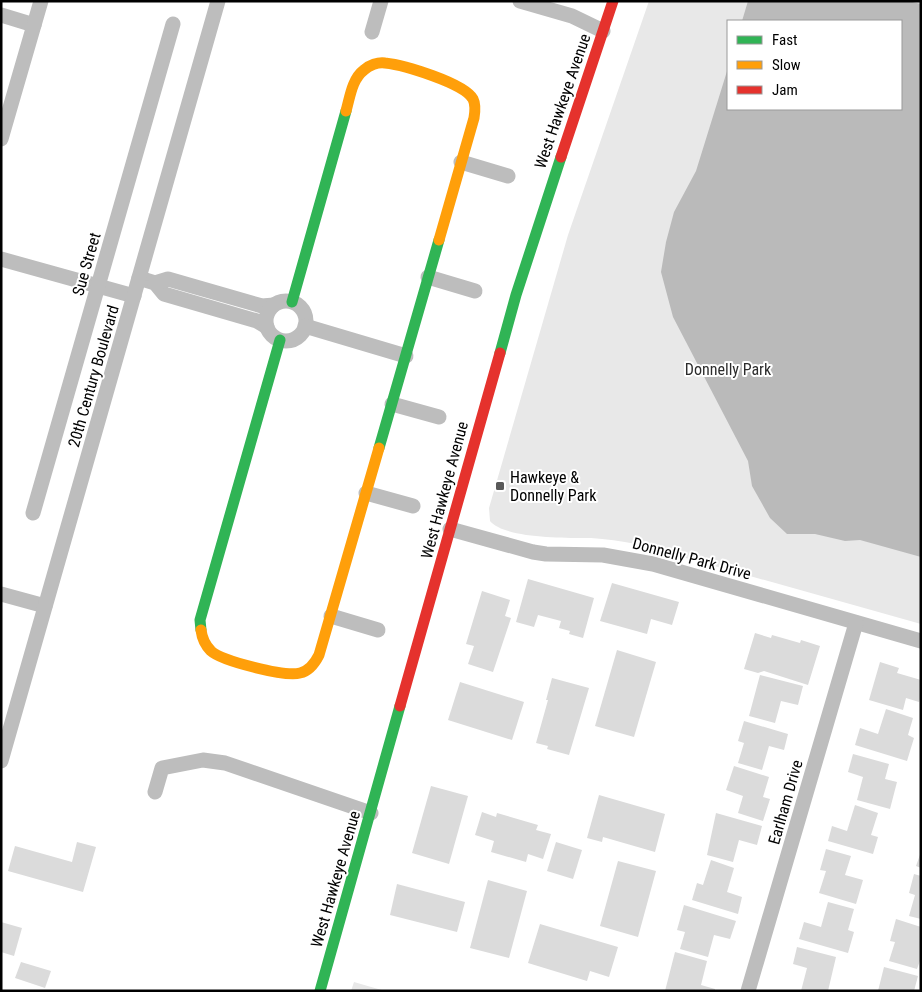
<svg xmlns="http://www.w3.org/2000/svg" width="922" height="992" viewBox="0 0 922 992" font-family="'Roboto Condensed',sans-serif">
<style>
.green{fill:#e8e8e8;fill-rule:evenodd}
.water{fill:#bababa}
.building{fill:#dbdbdb}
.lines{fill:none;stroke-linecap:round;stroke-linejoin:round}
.street{stroke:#bdbdbd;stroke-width:15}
.fast{stroke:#30b455;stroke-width:11}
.slow{stroke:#ff9f0a;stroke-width:11}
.jam{stroke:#e5322d;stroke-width:11}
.poi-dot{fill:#595959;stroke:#fff;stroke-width:2}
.labels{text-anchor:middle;stroke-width:4;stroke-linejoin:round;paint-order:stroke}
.street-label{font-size:16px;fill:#000;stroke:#fff}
.park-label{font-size:16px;fill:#2c2c2c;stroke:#fff}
.poi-label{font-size:16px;fill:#000;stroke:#fff;text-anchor:start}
</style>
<rect width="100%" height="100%" fill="#fff"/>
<!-- green -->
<g class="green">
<path d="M649 1H921V624L636 544C621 541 606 539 591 538 568 538 505 539 490 521L489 508 568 235ZM728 21H901V109H728Z"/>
<path d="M354 982 385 991H351Z"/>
</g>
<!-- water -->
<path class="water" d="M748 1H908L921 4V557L860 540 845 541 815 534H787L770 518 752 486 748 461 673 317 661 272 666 242 674 212 696 171 728 68V109H901V21H742Z"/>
<!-- building -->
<g class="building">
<path d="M528 579 594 598 583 638 569 634 570 631 559 628 561 621 538 615 534 627 516 622Z"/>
<path d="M612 583 679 602 672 625 651 619 647 634 600 621Z"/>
<path d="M482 591 510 600 505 616 511 618 493 672 468 664 474 646 466 644Z"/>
<path d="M755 633 771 638 772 635 800 643 801 640 820 646 808 685 764 671 758 673 744 669Z"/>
<path d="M617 650 656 662 634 737 595 726Z"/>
<path d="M880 662 899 668 897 673 921 680V696L919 702 906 698 903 710 869 700Z"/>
<path d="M760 675 803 686 798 705 781 701 775 723 749 716Z"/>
<path d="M552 678 589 688 569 755 547 749 548 746 536 743 548 700H546Z"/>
<path d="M460 682 524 702 512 740 448 720Z"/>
<path d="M886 709 913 718 908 735 914 738 907 761 855 745 860 728 878 734Z"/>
<path d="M744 721 788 734 784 750 769 746 762 770 738 763 744 743 738 741Z"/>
<path d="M853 754 889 764 885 779 897 782 890 809 857 800 863 777 848 772Z"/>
<path d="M734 766 769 777 763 797 770 799 763 821 738 813 743 796 726 790Z"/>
<path d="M431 786 468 796 449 864 412 853Z"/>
<path d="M599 795 665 814 655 852 603 837 602 842 587 838Z"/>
<path d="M855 805 878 813 871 835 878 837 873 854 828 841 832 826 847 831Z"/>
<path d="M482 812 496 817 497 813 538 825 536 830 551 834 543 859 528 854 526 862 491 852 494 841 475 835Z"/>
<path d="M716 813 762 826 757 845 739 840 733 862 707 855Z"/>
<path d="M77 842 96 847 83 892 8 871 15 846 72 862Z"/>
<path d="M556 842 582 850 573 879 547 871Z"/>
<path d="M826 849 851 856 845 875 863 880 856 904 819 893 826 871 820 870Z"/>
<path d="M921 852V868L916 866Z"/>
<path d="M711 860 734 868 727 892 742 897 738 914 692 900 697 883 703 885Z"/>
<path d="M618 861 656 871 638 937 600 926Z"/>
<path d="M914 874 921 876V919L909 916 915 895 909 893Z"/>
<path d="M488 880 527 891 509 958 470 948Z"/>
<path d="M397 884 465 902 457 932 390 915Z"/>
<path d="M828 902 854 909 848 930 854 932 848 953 799 939 804 922 821 927Z"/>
<path d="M684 905 736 921 730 939 714 935 708 957 680 949 685 932 677 930Z"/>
<path d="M896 919 921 927V958L917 969 889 961 895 942 890 941Z"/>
<path d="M1 922 22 928 14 956 1 952Z"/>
<path d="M540 924 618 947 609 977 590 971 587 981 528 963Z"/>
<path d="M797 947 836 957 828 991H801L807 968 793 964Z"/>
<path d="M675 952 707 961 701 985 715 989V991H665Z"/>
<path d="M21 962 51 971 45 988 15 978Z"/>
<path d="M884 967 918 976 914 991H878Z"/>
</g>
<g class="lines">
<!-- street -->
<g class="street">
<path d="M520 1 572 16 603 31"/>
<path d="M1 15 34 25"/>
<path d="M372 32 381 1"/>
<path d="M1 139 41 1"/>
<path d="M461 162 508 176"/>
<path d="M1 259 134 296"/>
<path d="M428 277 475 291"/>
<path d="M139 278 155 283 164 294 257 321 267 327"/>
<path d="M155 283 168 279 262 306 274 305"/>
<circle cx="286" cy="321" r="20"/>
<path d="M305 326 406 356"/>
<path d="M392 404 439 417"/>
<path d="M366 493 413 506"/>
<path d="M33 513 173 24"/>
<path d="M450 529 533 552 546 554 603 555 653 564 921 641"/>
<path d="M1 594 45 606"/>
<path d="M331 616 378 630"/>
<path d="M1 761 218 1"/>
<path d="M155 792 162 768 203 760 225 763 371 813"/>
<path d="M748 991 856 623"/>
</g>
<!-- fast -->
<g class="fast">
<path d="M292 302 346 111"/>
<path d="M500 353 516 295 561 157"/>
<path d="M379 448 439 240"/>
<path d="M201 630 200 620 280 340"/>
<path d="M320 991 400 706"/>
</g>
<!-- slow -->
<g class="slow">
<path d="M346 111C350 97 352 79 364 70 369 65 378 62 385 63 404 65 464 83 473 99 476 105 475 112 474 118L439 240"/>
<path d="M201 630C202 638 205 645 211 651 222 661 285 677 300 673 309 671 315 663 319 655L379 448"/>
</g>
<!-- jam -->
<g class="jam">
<path d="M561 157 613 1"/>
<path d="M400 706 500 353"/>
</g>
</g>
<!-- markers -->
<rect class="poi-dot" x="495" y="481" width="10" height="10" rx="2.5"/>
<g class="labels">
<!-- street labels -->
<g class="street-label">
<text transform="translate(562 101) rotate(-71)" y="6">West Hawkeye Avenue</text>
<text transform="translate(86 264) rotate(-74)" y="6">Sue Street</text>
<text transform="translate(93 376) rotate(-74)" y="6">20th Century Boulevard</text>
<text transform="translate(444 490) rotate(-75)" y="6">West Hawkeye Avenue</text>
<text transform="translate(692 558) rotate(15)" y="6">Donnelly Park Drive</text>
<text transform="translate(785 802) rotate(-74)" y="6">Earlham Drive</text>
<text transform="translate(335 879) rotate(-74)" y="6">West Hawkeye Avenue</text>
</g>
<!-- park labels -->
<g class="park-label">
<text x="728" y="375">Donnelly Park</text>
</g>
<!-- poi labels -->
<g class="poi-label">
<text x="510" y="483">Hawkeye &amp;<tspan x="510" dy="18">Donnelly Park</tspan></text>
</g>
</g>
<!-- border -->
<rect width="922" height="992" fill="none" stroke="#000000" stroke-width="5"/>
<!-- legend -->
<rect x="727" y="20" width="175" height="90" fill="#ffffff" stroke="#999999"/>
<rect x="737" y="36" width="25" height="8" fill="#30b455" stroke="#999999"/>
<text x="772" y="45" font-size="15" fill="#000000">Fast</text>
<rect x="737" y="61" width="25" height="8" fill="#ff9f0a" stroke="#999999"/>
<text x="772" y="70" font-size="15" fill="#000000">Slow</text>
<rect x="737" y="86" width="25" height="8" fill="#e5322d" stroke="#999999"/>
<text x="772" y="95" font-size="15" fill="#000000">Jam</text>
</svg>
